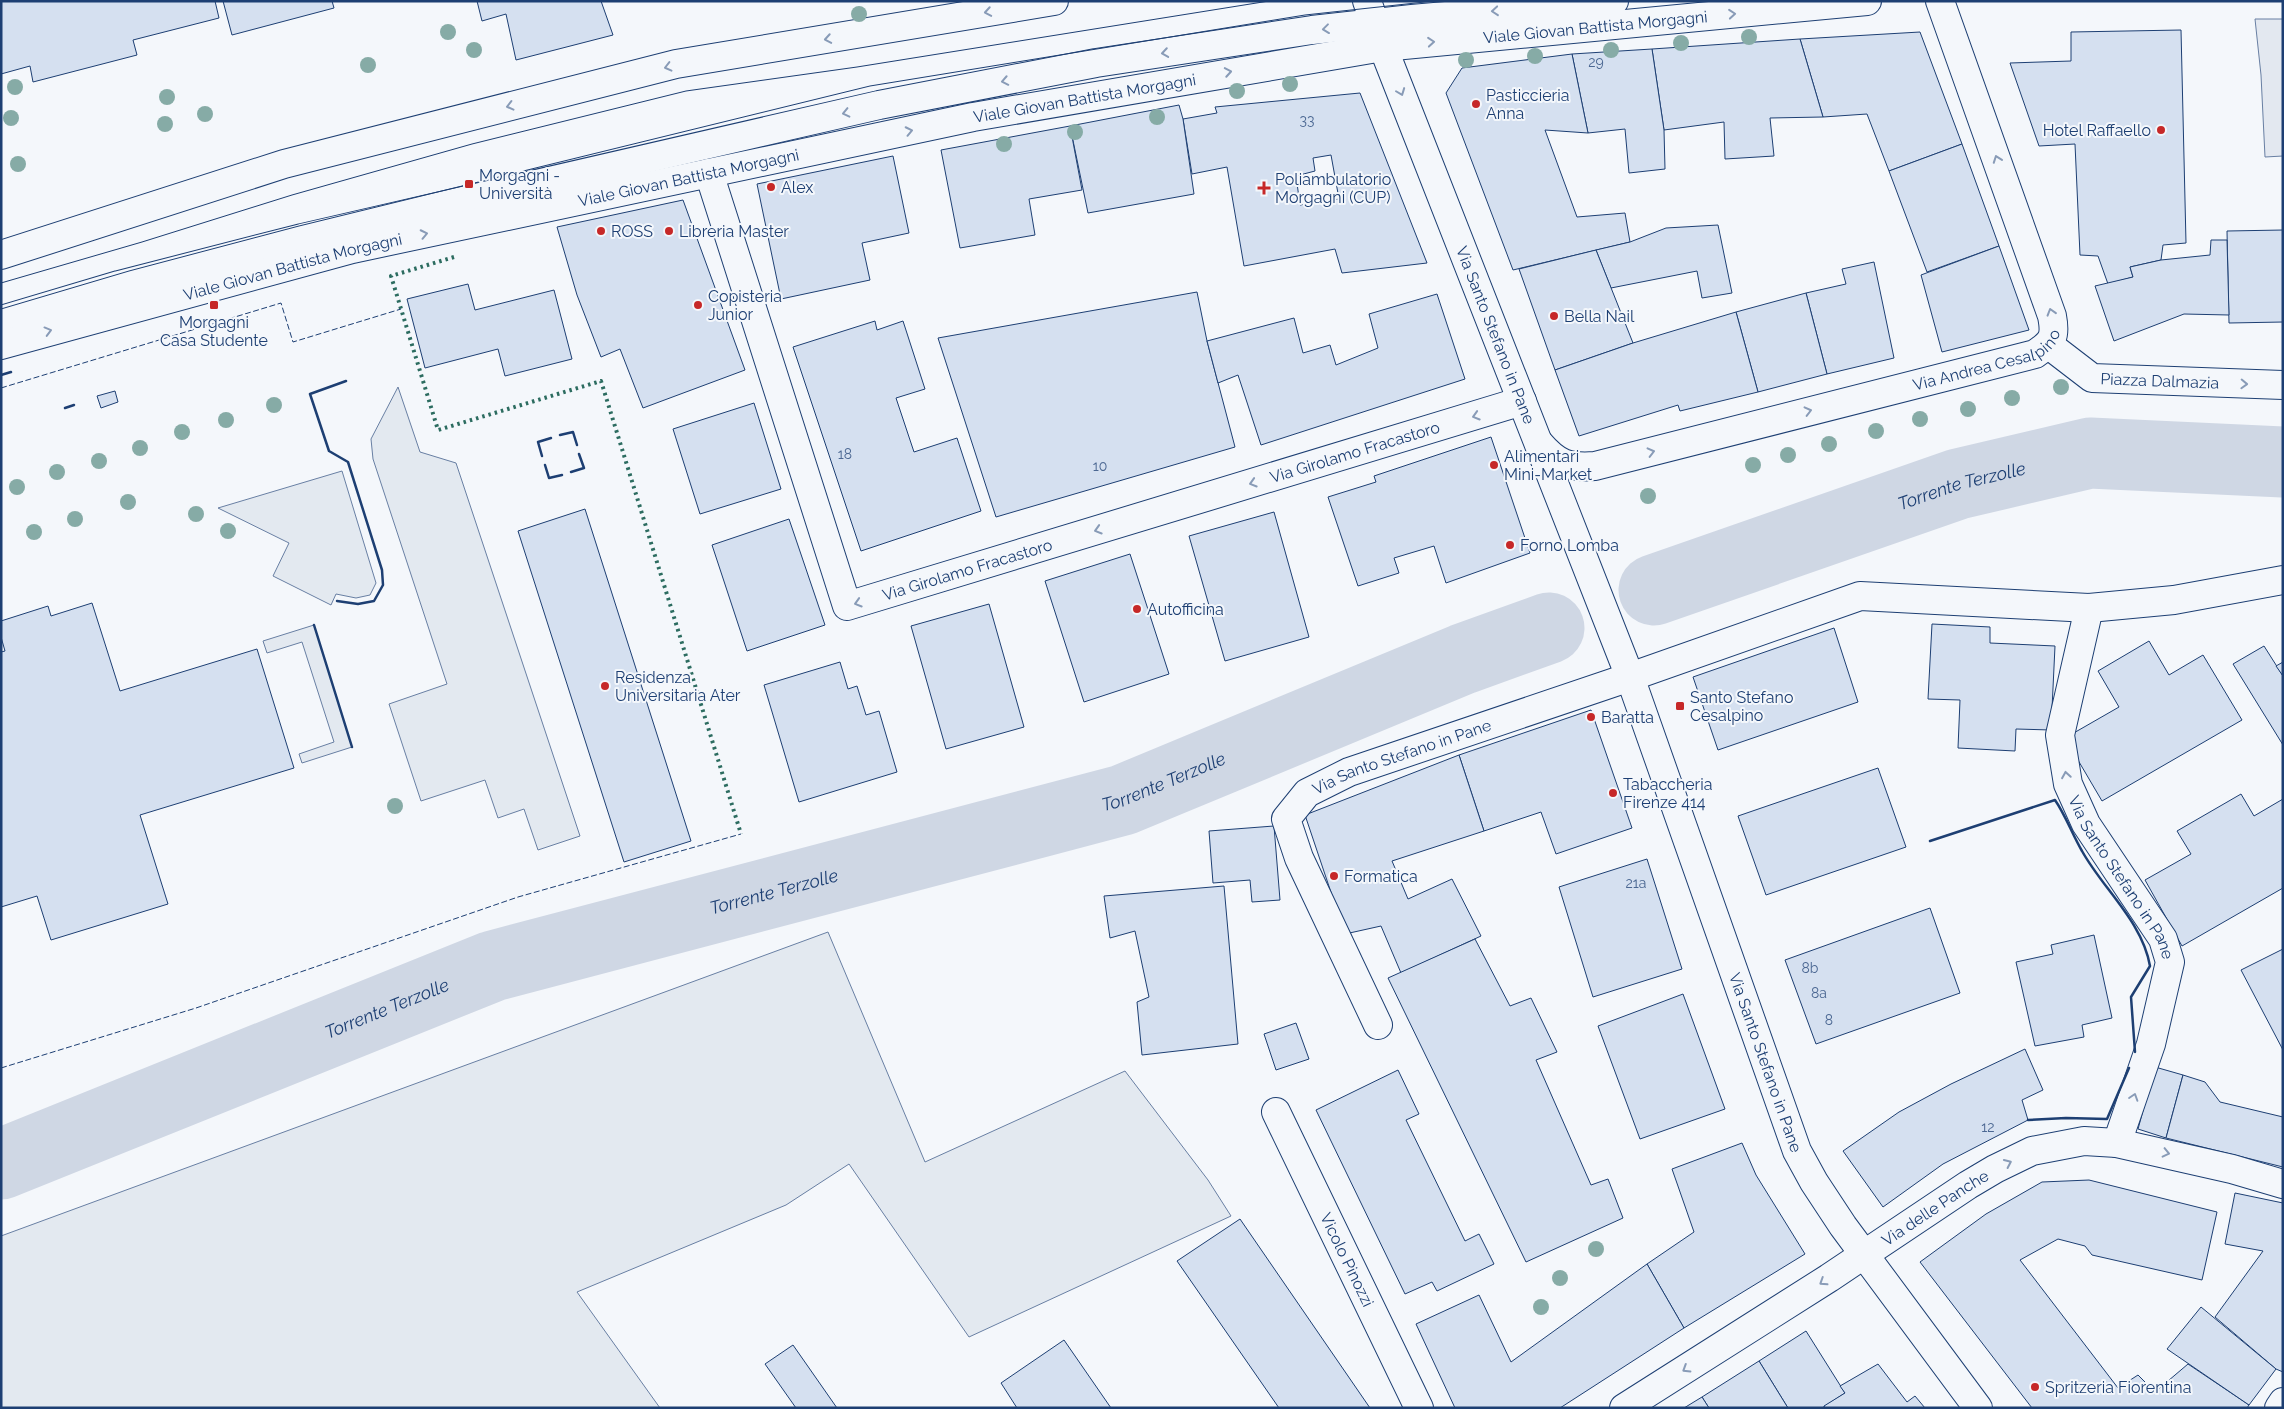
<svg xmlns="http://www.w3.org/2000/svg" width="2284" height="1409" viewBox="0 0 2284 1409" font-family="Raleway,sans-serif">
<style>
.green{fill:#e3e9f0;stroke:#687fa3}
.parking{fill:#e3e8f0;stroke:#687fa3}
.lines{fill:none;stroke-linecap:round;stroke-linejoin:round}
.river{stroke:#cfd7e4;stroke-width:71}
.building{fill:#d5e0f0;stroke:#1d3f73;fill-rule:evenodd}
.minor-casing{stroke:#1d3f73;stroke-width:30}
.major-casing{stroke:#1d3f73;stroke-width:30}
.minor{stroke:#f4f7fb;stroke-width:28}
.major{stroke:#f4f7fb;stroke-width:28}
.tram{stroke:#1d3f73;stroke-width:1}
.hedge{stroke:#2c6c60;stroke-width:4;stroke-dasharray:2.5 4;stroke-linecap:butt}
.fence{stroke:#1d3f73;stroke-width:1;stroke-dasharray:6 2.5;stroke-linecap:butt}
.wall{stroke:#1d3f73;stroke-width:2.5}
.tree{fill:#86aba6}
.oneway{stroke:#889bb7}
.poi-dot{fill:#c62828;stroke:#f4f7fb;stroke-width:2}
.labels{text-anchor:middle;stroke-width:4;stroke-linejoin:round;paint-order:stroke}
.number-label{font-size:14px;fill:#4b6792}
.street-label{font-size:16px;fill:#1d3f73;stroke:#f4f7fb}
.poi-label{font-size:16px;fill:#1d3f73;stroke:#f4f7fb;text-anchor:start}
.water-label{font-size:18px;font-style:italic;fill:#1d3f73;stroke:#f4f7fb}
</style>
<rect width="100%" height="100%" fill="#f4f7fb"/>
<!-- green -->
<g class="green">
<path d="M398 387 420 452 456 463 580 836 538 850 524 809 498 818 485 780 421 801 389 704 447 684 373 459 371 439Z"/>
<path d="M342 471 376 583 370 595 356 598 336 594 331 605 273 576 289 543 218 508Z"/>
<path d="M314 625 352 747 302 763 299 754 334 742 302 642 267 653 263 641Z"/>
<path d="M828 932 925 1162 1125 1071 1208 1180 1231 1216 969 1337 849 1164 786 1205 577 1292 660 1408H1V1236Z"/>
</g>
<!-- parking -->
<path class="parking" d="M2283 19V156L2265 157 2261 75 2255 19Z"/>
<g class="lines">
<!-- river -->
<g class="river">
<path id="s1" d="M1654 590 1958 484 2090 453 2283 462"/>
<path id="s2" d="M1 1164 493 966 1123 800 1463 659 1549 628"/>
</g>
</g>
<!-- building -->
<g class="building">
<path d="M1 1H215L219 18 133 40 137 55 33 82 30 66 1 74Z"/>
<path d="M223 1H332L334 8 232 35Z"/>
<path d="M477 1H601L613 35 516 60 506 14 482 21Z"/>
<path d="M2181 30 2186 243 2163 245 2161 260 2130 267 2133 277 2108 284 2098 256 2080 255 2075 144 2039 146 2010 63 2071 61V32Z"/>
<path d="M1920 32 1962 144 1889 171 1867 114 1823 117 1800 39Z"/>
<path d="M1800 39 1823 117 1770 118 1774 156 1725 159 1724 122 1664 130 1652 49Z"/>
<path d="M1652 49 1664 130 1665 169 1629 173 1625 129 1588 133 1572 54Z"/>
<path d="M1572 54 1588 133 1545 130 1577 217 1625 213 1630 242 1513 270 1446 93 1462 68Z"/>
<path d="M1360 93 1427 263 1342 273 1335 249 1244 266 1227 167 1192 174 1183 119 1217 113 1215 107ZM1331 155 1339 199 1300 205 1296 176 1315 171 1313 158Z"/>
<path d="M1179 105 1183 119 1194 194 1088 213 1070 126Z"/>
<path d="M1070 126 1082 190 1029 199 1035 235 960 248 941 150Z"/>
<path d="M1962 144 1999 246 1927 272 1889 171Z"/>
<path d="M893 156 909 233 862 243 870 280 781 299 757 184Z"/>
<path d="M683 200 745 370 643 408 620 349 601 357 577 295 557 227Z"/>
<path d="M1718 225 1732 293 1702 298 1697 271 1611 288 1596 250 1630 242 1666 228Z"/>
<path d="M2283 230V322L2229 323 2227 231Z"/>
<path d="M2211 240H2227L2229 315 2184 314 2114 341 2095 286 2133 277 2130 267 2161 260 2210 255Z"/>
<path d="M1999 246 2029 330 1942 352 1921 275Z"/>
<path d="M1596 250 1633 343 1555 370 1519 269Z"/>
<path d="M1874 262 1894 358 1827 374 1806 293 1846 284 1842 269Z"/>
<path d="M468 284 475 310 554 290 572 359 505 376 498 349 425 368 407 299Z"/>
<path d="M1197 292 1207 341 1235 447 996 517 938 338Z"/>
<path d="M1806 293 1827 374 1758 392 1736 312Z"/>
<path d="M1437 294 1465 379 1261 445 1238 375 1218 383 1207 341 1294 318 1303 353 1330 345 1336 365 1378 348 1369 314Z"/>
<path d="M1736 312 1758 392 1680 411 1678 405 1579 436 1555 370 1633 343Z"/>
<path d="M875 321 877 330 903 321 925 389 896 398 914 452 957 438 981 511 861 551 793 347Z"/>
<path d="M115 391 118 402 101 408 97 396Z"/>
<path d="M754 403 781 489 700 514 673 429Z"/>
<path d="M1491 437 1530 553 1446 583 1434 546 1394 558 1399 573 1358 586 1328 497 1376 482 1374 476Z"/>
<path d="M585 509 691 841 624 862 518 531Z"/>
<path d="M1274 512 1309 637 1225 661 1189 536Z"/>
<path d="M789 519 825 625 747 651 712 545Z"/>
<path d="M1130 554 1169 674 1084 702 1045 581Z"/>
<path d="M92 603 120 691 257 649 294 768 140 815 168 904 51 940 37 896 1 907V652L5 651 1 637V621L48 606 51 616Z"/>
<path d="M989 604 1024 727 946 749 911 626Z"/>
<path d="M1932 624 1990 627V643L2055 646 2051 730 2016 729 2015 751 1958 748 1960 700 1928 699Z"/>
<path d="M1834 628 1858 702 1718 750 1693 677Z"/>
<path d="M2149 641 2169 675 2203 655 2242 720 2102 801 2065 738 2119 707 2098 671Z"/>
<path d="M2264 646 2283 676V745L2233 664Z"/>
<path d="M840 662 848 689 857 686 866 715 879 711 897 772 799 802 764 685Z"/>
<path d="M2283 662V676L2276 666Z"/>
<path d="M1591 710 1632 828 1556 854 1541 812 1484 831 1459 755Z"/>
<path d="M1459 755 1484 831 1392 861 1408 899 1452 879 1481 936 1401 973 1381 926 1345 934 1305 815Z"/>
<path d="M1878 768 1906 847 1766 895 1738 816Z"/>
<path d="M2241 794 2254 816 2283 799V888L2182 946 2145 880 2191 854 2177 831Z"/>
<path d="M1274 826 1280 900 1252 902 1250 880 1213 883 1209 831Z"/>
<path d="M1647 859 1682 969 1593 997 1559 887Z"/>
<path d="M1224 886 1238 1044 1142 1055 1137 1002 1149 997 1135 931 1110 938 1104 896Z"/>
<path d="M1930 908 1960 993 1816 1044 1785 960Z"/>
<path d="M2094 935 2112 1018 2082 1025 2084 1037 2035 1046 2016 962 2053 954 2051 945Z"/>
<path d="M1475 939 1510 1006 1531 998 1557 1052 1536 1060 1591 1185 1608 1179 1623 1218 1526 1262 1388 978Z"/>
<path d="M2283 949V1050L2241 970Z"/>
<path d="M1683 994 1725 1109 1640 1139 1598 1026Z"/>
<path d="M1296 1023 1309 1059 1276 1070 1264 1034Z"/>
<path d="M2025 1049 2043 1090 2022 1100 2028 1120 1943 1164 1883 1207 1843 1151 1899 1112 1951 1084Z"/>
<path d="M2155 1067 2183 1075 2166 1138 2138 1129Z"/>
<path d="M1398 1070 1419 1114 1406 1120 1465 1241 1479 1234 1494 1264 1437 1291 1432 1282 1405 1294 1316 1110Z"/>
<path d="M2183 1075 2205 1082 2220 1102 2283 1117V1167L2166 1138Z"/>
<path d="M1742 1143 1756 1175 1805 1254 1684 1328 1647 1264 1694 1232 1672 1169Z"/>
<path d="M2089 1180 2217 1212 2202 1280 2092 1255 2085 1246 2058 1239 2020 1260 2118 1388 2138 1375 2155 1392 2188 1364 2249 1405 2247 1408H2032L1920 1262 1986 1214 2042 1182Z"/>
<path d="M2235 1193 2283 1203V1372L2276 1369 2215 1317 2263 1251 2225 1244Z"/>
<path d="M1240 1219 1370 1408H1279L1177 1261Z"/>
<path d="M1647 1264 1684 1328 1560 1408H1455L1416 1324 1479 1295 1511 1362Z"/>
<path d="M2201 1307 2276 1369 2249 1405 2167 1349Z"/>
<path d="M1806 1331 1845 1393 1822 1408H1788L1759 1361Z"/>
<path d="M1064 1340 1111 1408H1017L1001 1383Z"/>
<path d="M793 1345 837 1408H796L765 1364Z"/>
<path d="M1759 1361 1788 1408H1709L1702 1397Z"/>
<path d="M1878 1364 1907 1402 1915 1396 1925 1408H1825L1824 1406 1845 1393 1840 1386Z"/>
<path d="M1702 1397 1709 1408H1684Z"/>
</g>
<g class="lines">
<!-- minor casing -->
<g class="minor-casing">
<g id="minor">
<path id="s3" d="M1367 1 1383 47 1630 677 1797 1151 1814 1182 1843 1226 1978 1408"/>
<path id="s4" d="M709 173 847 606 1522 401"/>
<path d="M1 320 119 285 302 238 879 105 1096 63 1312 30 1412 19 1614 1"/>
<path id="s5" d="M2049 345 2092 378 2283 385"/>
<path id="s6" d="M1539 443C1557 464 1568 468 1595 466L2035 354C2053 342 2056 337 2052 316L1940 1"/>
<path id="s7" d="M2089 608 2060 735 2068 784 2086 824 2163 939 2170 962 2151 1044 2117 1143"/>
<path id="s8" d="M1378 1025 1299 858 1286 819 1307 793 1349 772 1630 677 1860 596 2089 608 2174 600 2283 580"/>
<path id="s9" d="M1276 1112 1419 1408"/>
<path id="s10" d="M1624 1408 1829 1278 1968 1185 1995 1169 2032 1151 2084 1141 2117 1143 2232 1169 2283 1184"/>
</g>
</g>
<!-- major casing -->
<g class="major-casing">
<g id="major">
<path d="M1 255 284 164 676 64 1054 1"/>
<path id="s11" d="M1 345 352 249 973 117 1383 47 1867 1"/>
<path d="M2279 1408 2283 1402"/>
</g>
</g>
<!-- minor -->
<use href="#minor" class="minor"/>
<!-- major -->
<use href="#major" class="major"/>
<!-- tram -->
<g class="tram">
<path d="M1 283 142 242 292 195 472 144 686 91 857 67 1269 1"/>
<path d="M1 309 129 271 299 226 870 86 1305 15 1434 1"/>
</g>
<!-- hedge -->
<path class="hedge" d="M454 257 391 276 438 430 601 381 741 834"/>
<!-- fence -->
<g class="fence">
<path d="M1 388 281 303 293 342 401 309"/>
<path d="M1 1068 196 1008 518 897 741 834"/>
</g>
<!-- wall -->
<g class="wall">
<path d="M1 375 11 372"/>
<path d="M65 408 74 405"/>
<path d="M560 435 573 432 577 445"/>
<path d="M542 456 538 442 551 438"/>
<path d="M545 465 549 478 562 475"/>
<path d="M571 472 584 468 579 454"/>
<path d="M337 601 358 604 374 601 383 585 382 570 348 462 329 451 310 394 346 381"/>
<path d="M314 625 352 747"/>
<path d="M1930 841 2055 800C2066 816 2072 834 2082 851 2103 889 2142 921 2150 966L2131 997 2135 1052"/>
<path d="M2028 1120 2066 1118 2107 1119 2129 1068"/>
</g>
</g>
<!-- trees -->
<g class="tree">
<circle cx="859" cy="14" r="8"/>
<circle cx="448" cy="32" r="8"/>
<circle cx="1749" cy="37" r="8"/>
<circle cx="1681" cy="43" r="8"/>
<circle cx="474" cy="50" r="8"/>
<circle cx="1611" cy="50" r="8"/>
<circle cx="1535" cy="56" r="8"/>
<circle cx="1466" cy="60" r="8"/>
<circle cx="368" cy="65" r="8"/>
<circle cx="1290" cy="84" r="8"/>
<circle cx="15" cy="87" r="8"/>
<circle cx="1237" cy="91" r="8"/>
<circle cx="167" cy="97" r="8"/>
<circle cx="205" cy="114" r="8"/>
<circle cx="1157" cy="117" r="8"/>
<circle cx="11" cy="118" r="8"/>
<circle cx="165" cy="124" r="8"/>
<circle cx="1075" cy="132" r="8"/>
<circle cx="1004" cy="144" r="8"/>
<circle cx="18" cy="164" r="8"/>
<circle cx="2061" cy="387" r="8"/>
<circle cx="2012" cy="398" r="8"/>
<circle cx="274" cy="405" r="8"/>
<circle cx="1968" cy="409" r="8"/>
<circle cx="1920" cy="419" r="8"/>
<circle cx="226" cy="420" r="8"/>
<circle cx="1876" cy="431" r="8"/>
<circle cx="182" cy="432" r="8"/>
<circle cx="1829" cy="444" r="8"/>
<circle cx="140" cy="448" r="8"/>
<circle cx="1788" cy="455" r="8"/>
<circle cx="99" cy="461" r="8"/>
<circle cx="1753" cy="465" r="8"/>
<circle cx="57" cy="472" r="8"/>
<circle cx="17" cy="487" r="8"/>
<circle cx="1648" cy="496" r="8"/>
<circle cx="128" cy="502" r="8"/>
<circle cx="196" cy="514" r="8"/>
<circle cx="75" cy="519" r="8"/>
<circle cx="228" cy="531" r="8"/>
<circle cx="34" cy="532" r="8"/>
<circle cx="395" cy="806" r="8"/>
<circle cx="1596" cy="1249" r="8"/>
<circle cx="1560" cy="1278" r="8"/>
<circle cx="1541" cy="1307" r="8"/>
</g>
<!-- one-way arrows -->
<defs><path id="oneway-chevron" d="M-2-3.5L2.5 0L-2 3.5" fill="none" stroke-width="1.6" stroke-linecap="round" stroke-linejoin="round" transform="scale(1.25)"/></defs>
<g class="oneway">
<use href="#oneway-chevron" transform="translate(1495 11) rotate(175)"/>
<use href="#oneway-chevron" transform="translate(988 12) rotate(170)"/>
<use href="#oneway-chevron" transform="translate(1732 14) rotate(-5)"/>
<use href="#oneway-chevron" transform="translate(1326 29) rotate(173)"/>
<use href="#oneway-chevron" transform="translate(828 39) rotate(170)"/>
<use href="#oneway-chevron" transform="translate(1431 42) rotate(-5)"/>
<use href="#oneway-chevron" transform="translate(1165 53) rotate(171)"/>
<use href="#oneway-chevron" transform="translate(668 67) rotate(166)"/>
<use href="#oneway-chevron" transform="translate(1228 72) rotate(-10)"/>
<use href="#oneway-chevron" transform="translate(1005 81) rotate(169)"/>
<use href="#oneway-chevron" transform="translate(1401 92) rotate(69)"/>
<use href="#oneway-chevron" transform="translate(510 106) rotate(166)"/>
<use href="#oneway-chevron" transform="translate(846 113) rotate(167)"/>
<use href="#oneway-chevron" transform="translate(909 131) rotate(-12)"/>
<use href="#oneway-chevron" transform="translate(1997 159) rotate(-110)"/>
<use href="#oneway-chevron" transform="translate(424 234) rotate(-12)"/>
<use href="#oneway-chevron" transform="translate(2051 312) rotate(-107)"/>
<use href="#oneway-chevron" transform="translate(48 331) rotate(-15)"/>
<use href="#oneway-chevron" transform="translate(2244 384) rotate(2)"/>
<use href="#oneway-chevron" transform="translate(1808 411) rotate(-14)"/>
<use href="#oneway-chevron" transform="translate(1476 416) rotate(163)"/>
<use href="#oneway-chevron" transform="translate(1651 452) rotate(-14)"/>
<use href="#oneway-chevron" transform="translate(1253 483) rotate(163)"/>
<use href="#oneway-chevron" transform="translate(1098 530) rotate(163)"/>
<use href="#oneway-chevron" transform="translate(858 603) rotate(163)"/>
<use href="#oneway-chevron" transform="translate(2066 775) rotate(-99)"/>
<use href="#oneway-chevron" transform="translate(2134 1097) rotate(-72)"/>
<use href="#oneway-chevron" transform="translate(2166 1153) rotate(13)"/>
<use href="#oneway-chevron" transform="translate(2008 1163) rotate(-25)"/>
<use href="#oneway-chevron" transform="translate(1823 1282) rotate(147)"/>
<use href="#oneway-chevron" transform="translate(1686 1369) rotate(148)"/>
</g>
<!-- markers -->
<g class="poi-dot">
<circle cx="1476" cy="104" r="5"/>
<circle cx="2161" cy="130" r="5"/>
<rect x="464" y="179" width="10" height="10" rx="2.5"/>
<circle cx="771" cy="187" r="5"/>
<path d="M1261.5 180.5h5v5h5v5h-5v5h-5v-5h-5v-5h5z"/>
<circle cx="601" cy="231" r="5"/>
<circle cx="669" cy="231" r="5"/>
<rect x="209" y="300" width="10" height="10" rx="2.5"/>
<circle cx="698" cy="305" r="5"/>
<circle cx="1554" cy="316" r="5"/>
<circle cx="1494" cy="465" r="5"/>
<circle cx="1510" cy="545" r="5"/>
<circle cx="1137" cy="609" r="5"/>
<circle cx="605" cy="686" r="5"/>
<rect x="1675" y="701" width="10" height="10" rx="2.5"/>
<circle cx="1591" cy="717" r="5"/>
<circle cx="1613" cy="793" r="5"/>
<circle cx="1334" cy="876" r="5"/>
<circle cx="2035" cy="1387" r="5"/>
</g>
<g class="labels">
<!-- number labels -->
<g class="number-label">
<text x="1596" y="67">29</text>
<text x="1307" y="125">33</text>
<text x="845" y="459">18</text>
<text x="1100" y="471">10</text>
<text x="1636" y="888">21a</text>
<text x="1810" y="973">8b</text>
<text x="1819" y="998">8a</text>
<text x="1829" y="1025">8</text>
<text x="1988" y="1132">12</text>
</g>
<!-- street labels -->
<g class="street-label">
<text dy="6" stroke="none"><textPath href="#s11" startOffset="1628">Viale Giovan Battista Morgagni</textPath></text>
<text dy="6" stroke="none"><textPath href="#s11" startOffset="1112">Viale Giovan Battista Morgagni</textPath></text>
<text dy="6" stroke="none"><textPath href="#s11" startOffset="708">Viale Giovan Battista Morgagni</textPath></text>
<text dy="6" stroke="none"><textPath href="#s11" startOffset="302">Viale Giovan Battista Morgagni</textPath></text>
<text dy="6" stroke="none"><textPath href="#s3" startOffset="358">Via Santo Stefano in Pane</textPath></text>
<text dy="6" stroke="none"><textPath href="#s6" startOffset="471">Via Andrea Cesalpino</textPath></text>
<text dy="6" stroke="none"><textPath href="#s5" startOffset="122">Piazza Dalmazia</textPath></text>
<text dy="6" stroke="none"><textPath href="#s4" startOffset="985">Via Girolamo Fracastoro</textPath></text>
<text dy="6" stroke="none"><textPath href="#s4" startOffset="580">Via Girolamo Fracastoro</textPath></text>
<text dy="6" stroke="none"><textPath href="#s8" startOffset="361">Via Santo Stefano in Pane</textPath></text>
<text dy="6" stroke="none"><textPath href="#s7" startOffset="288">Via Santo Stefano in Pane</textPath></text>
<text dy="6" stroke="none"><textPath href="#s3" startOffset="1134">Via Santo Stefano in Pane</textPath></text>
<text dy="6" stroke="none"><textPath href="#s10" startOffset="370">Via delle Panche</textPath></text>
<text dy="6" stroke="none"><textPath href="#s9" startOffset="164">Vicolo Pinozzi</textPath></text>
</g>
<!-- poi labels -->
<g class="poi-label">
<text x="1486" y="101">Pasticcieria<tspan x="1486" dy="18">Anna</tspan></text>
<text x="2151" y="136" text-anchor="end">Hotel Raffaello</text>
<text x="479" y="181">Morgagni -<tspan x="479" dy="18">Università</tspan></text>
<text x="1275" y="185">Poliambulatorio<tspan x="1275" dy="18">Morgagni (CUP)</tspan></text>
<text x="781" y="193">Alex</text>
<text x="611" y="237">ROSS</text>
<text x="679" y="237">Libreria Master</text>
<text x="708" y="302">Copisteria<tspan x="708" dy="18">Junior</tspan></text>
<text x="1564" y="322">Bella Nail</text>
<text x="214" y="328" text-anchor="middle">Morgagni<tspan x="214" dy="18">Casa Studente</tspan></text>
<text x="1504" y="462">Alimentari<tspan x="1504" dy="18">Mini-Market</tspan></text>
<text x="1520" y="551">Forno Lomba</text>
<text x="1147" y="615">Autofficina</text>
<text x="615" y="683">Residenza<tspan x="615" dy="18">Universitaria Ater</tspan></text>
<text x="1690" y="703">Santo Stefano<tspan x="1690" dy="18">Cesalpino</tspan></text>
<text x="1601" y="723">Baratta</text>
<text x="1623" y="790">Tabaccheria<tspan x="1623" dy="18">Firenze 414</tspan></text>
<text x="1344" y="882">Formatica</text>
<text x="2045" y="1393">Spritzeria Fiorentina</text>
</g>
<!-- water labels -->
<g class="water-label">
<text dy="6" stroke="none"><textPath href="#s1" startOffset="325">Torrente Terzolle</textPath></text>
<text dy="6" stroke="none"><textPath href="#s2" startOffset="1226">Torrente Terzolle</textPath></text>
<text dy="6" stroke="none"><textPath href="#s2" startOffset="821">Torrente Terzolle</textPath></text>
<text dy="6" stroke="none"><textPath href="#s2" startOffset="416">Torrente Terzolle</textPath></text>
</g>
</g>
<!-- border -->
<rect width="2284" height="1409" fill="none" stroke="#1d3f73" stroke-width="5"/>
</svg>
